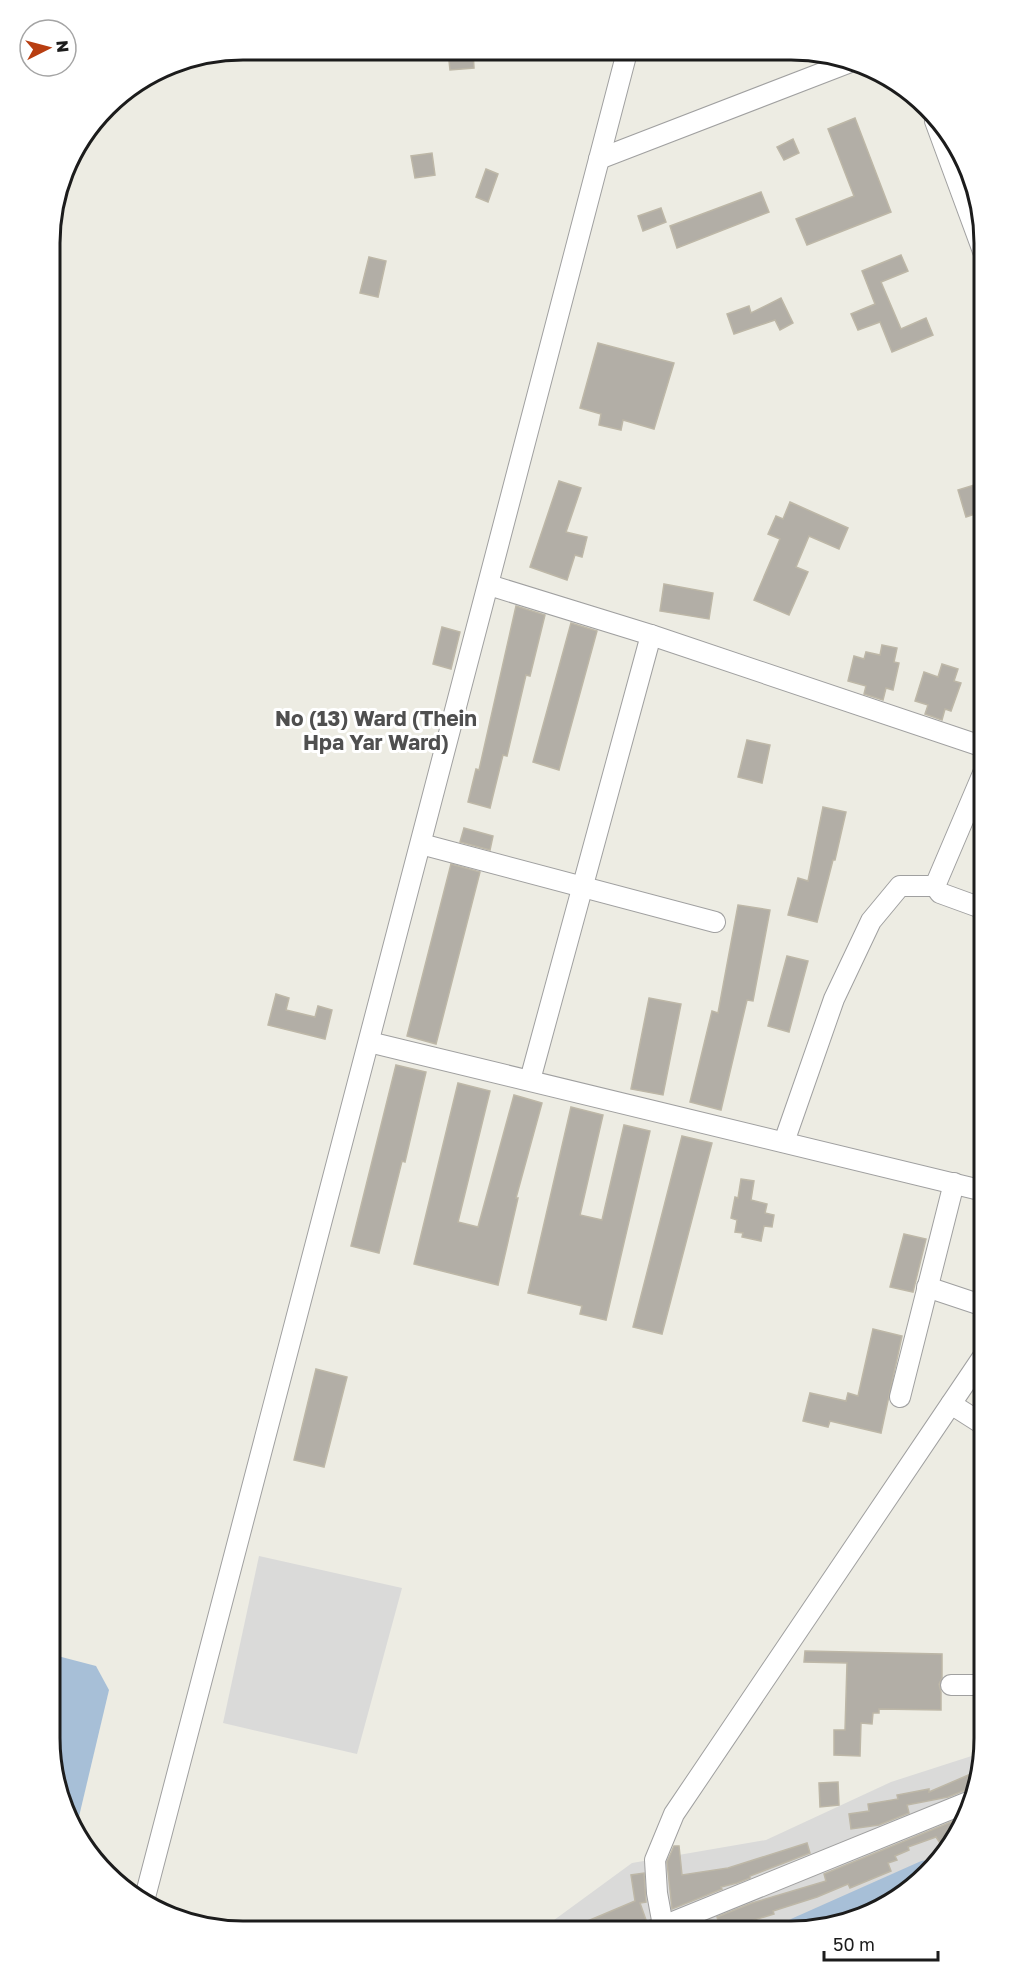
<svg xmlns="http://www.w3.org/2000/svg" width="1034" height="1981" viewBox="0 0 1034 1981" font-family="'Golos Text',sans-serif">
<style>
.residential{fill:#dadad9}
.water{fill:#a7bfd7}
.lines{fill:none;stroke-linecap:round;stroke-linejoin:round}
.river{stroke:#a7bfd7;stroke-width:27}
.building{fill:#b2aea6;stroke:#bdb7a7;stroke-width:1.5}
.minor-casing{stroke:#a0a0a0;stroke-width:22}
.minor{stroke:#fff;stroke-width:20}
.labels{text-anchor:middle;stroke-width:6;stroke-linejoin:round;paint-order:stroke}
.quarter-label{font-size:21px;font-weight:bold;fill:#4f4f4f;stroke:#fff}
.rim{fill:none;stroke:#1c1c1c;stroke-width:3}
</style>
<rect width="100%" height="100%" fill="#edece3"/>
<!-- residential -->
<g class="residential">
<path d="M259 1556 402 1588 357 1754 223 1723Z"/>
<path d="M984 1752 970 1812 944 1856 899 1899 853 1921 791 1931H532L550 1923 632 1863 766 1840 891 1782Z"/>
</g>
<!-- water -->
<path class="water" d="M50 1654 96 1666 109 1690 77 1825 60 1800 50 1738Z"/>
<g class="lines">
<!-- river -->
<path class="river" d="M797 1931 925 1874"/>
</g>
<!-- building -->
<g class="building">
<path d="M448 51H473L474 68 450 70Z"/>
<path d="M855 118 891 212 807 245 796 219 854 196 828 129Z"/>
<path d="M793 139 799 153 784 160 777 147Z"/>
<path d="M432 153 435 175 415 178 411 156Z"/>
<path d="M486 169 498 174 488 202 476 197Z"/>
<path d="M761 192 769 212 677 248 670 226Z"/>
<path d="M661 208 666 222 643 231 638 216Z"/>
<path d="M901 255 908 271 881 282 901 329 926 318 933 335 892 352 880 322 858 330 851 314 875 304 862 271Z"/>
<path d="M369 257 386 261 378 297 360 293Z"/>
<path d="M781 298 793 323 780 330 775 320 734 334 727 314 749 306 751 313Z"/>
<path d="M598 343 674 363 654 429 623 420 621 430 599 425 601 414 580 408Z"/>
<path d="M559 481 581 488 566 532 587 537 582 557 575 555 567 580 530 567Z"/>
<path d="M984 482V511L966 517 958 490Z"/>
<path d="M790 502 848 528 839 549 809 536 796 567 808 572 789 615 754 600 780 539 768 534 776 516 783 519Z"/>
<path d="M664 584 713 593 709 619 660 611Z"/>
<path d="M516 606 545 615 530 676 526 675 507 756 503 755 490 808 468 802 476 769 479 770Z"/>
<path d="M571 623 597 631 559 770 533 762Z"/>
<path d="M442 627 460 632 451 669 433 664Z"/>
<path d="M882 645 897 648 894 662 899 663 893 690 886 688 883 700 864 694 866 686 848 681 854 656 864 659 866 652 880 655Z"/>
<path d="M942 664 958 669 954 681 961 683 951 711 945 709 942 720 925 714 928 705 915 701 924 672 938 677Z"/>
<path d="M747 740 770 745 762 783 738 777Z"/>
<path d="M823 807 846 812 835 860H833L817 922 788 915 798 878 808 881Z"/>
<path d="M464 828 493 836 490 850 460 842Z"/>
<path d="M451 864 480 872 436 1044 407 1036Z"/>
<path d="M738 905 770 910 753 1001 747 1000 721 1110 690 1102 712 1011 718 1013Z"/>
<path d="M787 956 808 961 789 1032 768 1026Z"/>
<path d="M276 994 289 998 286 1010 315 1017 318 1006 332 1010 325 1039 268 1025Z"/>
<path d="M649 998 681 1004 663 1095 631 1089Z"/>
<path d="M396 1065 426 1072 405 1162 402 1161 379 1253 351 1246Z"/>
<path d="M458 1083 490 1091 458 1222 478 1227 514 1095 542 1103 516 1198H518L498 1285 414 1264Z"/>
<path d="M571 1107 603 1115 580 1215 602 1220 624 1125 650 1131 606 1320 580 1314 582 1306 528 1293Z"/>
<path d="M682 1136 712 1143 662 1334 633 1327Z"/>
<path d="M741 1179 754 1181 751 1200 767 1204 765 1213 774 1215 772 1227 764 1226 761 1241 742 1237 743 1233 735 1232 737 1220 731 1218 735 1197 738 1198Z"/>
<path d="M904 1234 926 1239 913 1292 890 1287Z"/>
<path d="M873 1329 902 1336 881 1433 830 1421 828 1427 803 1421 810 1393 846 1401 848 1393 858 1396Z"/>
<path d="M316 1369 347 1377 324 1467 294 1460Z"/>
<path d="M805 1651 942 1654V1678L939 1684 941 1692V1710L879 1709V1713H873L872 1724 861 1723 860 1756 834 1755V1730H845L847 1663 804 1662Z"/>
<path d="M973 1773 977 1781 975 1788 968 1789 948 1797 907 1805 909 1813 879 1825 851 1829 849 1814 869 1811 868 1804 898 1799 897 1795 929 1789V1792Z"/>
<path d="M838 1782 839 1805 820 1807 819 1783Z"/>
<path d="M968 1815 957 1834 940 1843 936 1837 908 1847 909 1850 895 1856 897 1860 888 1863 891 1871 850 1888 848 1884 817 1897 773 1911 774 1914 721 1930 717 1917 752 1903 826 1881 824 1874Z"/>
<path d="M807 1843 810 1853 750 1876V1878L737 1883 721 1887 722 1889 672 1909 667 1862 674 1846H679L682 1875 728 1868Z"/>
<path d="M644 1873 646 1902 640 1903 646 1920 641 1924 622 1931H564L635 1901 631 1875Z"/>
</g>
<g class="lines">
<!-- minor casing -->
<g class="minor-casing">
<g id="minor">
<path d="M935 121 984 254"/>
<path d="M599 159 848 63"/>
<path d="M489 585 651 635 984 747"/>
<path d="M421 844 715 922"/>
<path d="M984 909 940 893 935 886 984 771"/>
<path d="M369 1042 984 1191"/>
<path d="M530 1080 651 635"/>
<path d="M784 1142 834 999 871 921 900 886H935"/>
<path d="M927 1287 984 1306"/>
<path d="M900 1397 954 1183"/>
<path d="M951 1404 984 1425"/>
<path d="M951 1685H984"/>
<path d="M144 1901 627 52"/>
<path d="M651 1931 973 1800"/>
<path d="M664 1931 657 1893 655 1860 674 1814 984 1355"/>
</g>
</g>
<!-- minor -->
<use href="#minor" class="minor"/>
</g>
<g class="labels">
<!-- quarter labels -->
<g class="quarter-label">
<text x="376" y="726">No (13) Ward (Thein<tspan x="376" dy="24">Hpa Yar Ward)</tspan></text>
</g>
</g>
<!-- crop -->
<path d="M0 0H1034V1981H0ZM243 60H791A183 183 0 0 1 974 243V1738A183 183 0 0 1 791 1921H243A183 183 0 0 1 60 1738V243A183 183 0 0 1 243 60Z" fill="#fff" fill-rule="evenodd"/>
<path class="rim" d="M243 60H791A183 183 0 0 1 974 243V1738A183 183 0 0 1 791 1921H243A183 183 0 0 1 60 1738V243A183 183 0 0 1 243 60Z"/>
<!-- north arrow -->
<g transform="translate(48 48) rotate(84)"><circle r="28" fill="#ffffff" stroke="#a4a4a4" stroke-width="1.5"/>
<path d="M0-4.5L10 22L0 15L-10 22Z" fill="#b83e11"/>
<text y="-9" font-size="16" font-weight="bold" text-anchor="middle" fill="#1c1c1c">N</text>
</g>
<!-- scale -->
<path d="M824 1951v9h114v-9" fill="none" stroke="#1c1c1c" stroke-width="3"/>
<text x="833" y="1951" font-size="18" fill="#1c1c1c" stroke="#ffffff" stroke-width="4.5" paint-order="stroke">50 m</text>
</svg>
